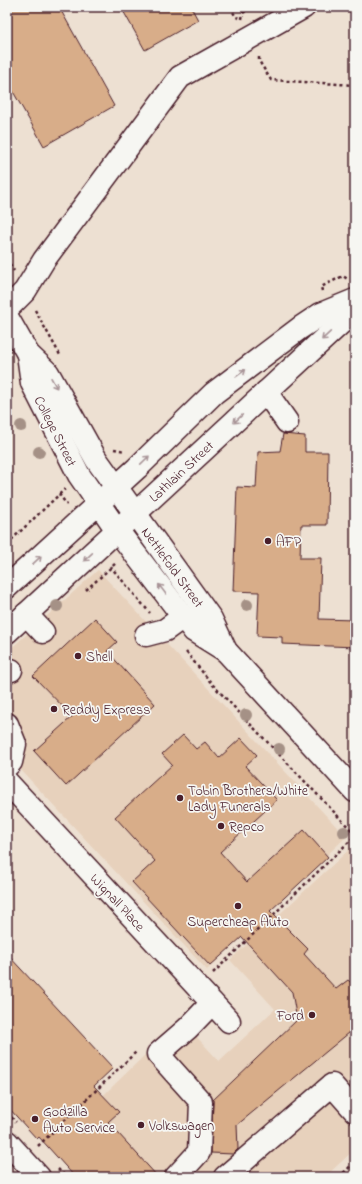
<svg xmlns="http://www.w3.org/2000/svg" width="362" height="1184" viewBox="0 0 362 1184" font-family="'Indie Flower',sans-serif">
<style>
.built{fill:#e7d1bc}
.building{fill:#d8ad89;stroke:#4a1f2b}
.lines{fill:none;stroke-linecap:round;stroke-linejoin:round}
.minor-casing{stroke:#4a1f2b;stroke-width:25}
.path{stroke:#4a1f2b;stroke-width:2.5;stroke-dasharray:3 3;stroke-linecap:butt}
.minor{stroke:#f6f6f2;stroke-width:22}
.tree{fill:#a59186}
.oneway{stroke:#a99598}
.poi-dot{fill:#4a1f2b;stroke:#f6f6f2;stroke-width:1.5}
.labels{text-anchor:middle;stroke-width:3.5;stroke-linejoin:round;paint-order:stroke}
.street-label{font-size:14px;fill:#4a1f2b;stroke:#f6f6f2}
.poi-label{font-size:14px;fill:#4a1f2b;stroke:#f6f6f2;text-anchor:start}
</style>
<rect width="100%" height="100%" fill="#ede0d2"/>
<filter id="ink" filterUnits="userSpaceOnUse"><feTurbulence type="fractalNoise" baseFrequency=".025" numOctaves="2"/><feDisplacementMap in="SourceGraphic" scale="8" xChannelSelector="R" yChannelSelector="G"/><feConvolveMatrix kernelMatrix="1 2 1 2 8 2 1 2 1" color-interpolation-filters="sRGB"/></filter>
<g filter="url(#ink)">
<!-- built -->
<g class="built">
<path d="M98 570 346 837 207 970 7 755V652Z"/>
<path d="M354 845 355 1149 325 1177H75L49 1148 181 1020 219 1061 275 1009 230 960Z"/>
</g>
<!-- building -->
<g class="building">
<path d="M7 7H59L114 106 44 146 7 81Z"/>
<path d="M121 7H191L198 20 145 50Z"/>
<path d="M283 434 305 436V452H328L327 525H301L300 558H321L319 619 355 620V647L282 644V637L257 636 259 592 233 591 237 487 256 488 258 452 280 451Z"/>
<path d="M95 618 117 642 107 651 155 704 66 786 34 751 75 714 71 715 33 676Z"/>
<path d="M183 735 196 749 205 742 219 758 241 738 257 755 245 766 277 800 220 852 247 882 304 830 328 857 270 911 308 949 304 954 336 989 348 980 355 986V1028L237 1125 238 1149 233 1154 211 1153 213 1100 297 1020 292 992 242 937 210 966 132 882 155 861 115 817 172 765 162 754Z"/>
<path d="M7 954 113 1068 94 1086 119 1112 108 1122 158 1177H75L39 1137 37 1139 7 1106Z"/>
</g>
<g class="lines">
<!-- minor casing -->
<g class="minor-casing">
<g id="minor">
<path d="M7 309 25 291 44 260 180 77 304 7"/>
<path d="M7 317 28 354 48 373 96 459 211 619 226 651 355 791"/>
<path d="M28 354 32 383 79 475 117 530 194 631 226 651"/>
<path d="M266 392 287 422"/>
<path d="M7 587 137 468 214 393 300 328 321 314 355 300"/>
<path d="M26 614 43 632"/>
<path d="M7 632 355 310"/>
<path d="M146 635 165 630 183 617"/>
<path d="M7 671 11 670"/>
<path d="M7 724 15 744 11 762 7 766"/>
<path d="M7 782 229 1021"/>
<path d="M7 1142 39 1177"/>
<path d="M176 1177 199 1152 201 1102 158 1054 188 1028 212 1003"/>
<path d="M225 1177 332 1085 355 1111"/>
</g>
</g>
<!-- path -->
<g class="path">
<path d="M230 7 236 17 242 19 244 7"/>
<path d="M243 13 253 7"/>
<path d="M259 57V61L271 80 355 85"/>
<path d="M7 259 14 271"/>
<path d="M322 291 321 287 343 276 349 280"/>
<path d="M35 310 60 355"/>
<path d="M114 449 125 451"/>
<path d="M59 494 67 505"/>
<path d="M7 544 65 489"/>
<path d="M110 566 150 613"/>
<path d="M86 590 116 563"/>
<path d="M186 652 213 685 355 834"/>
<path d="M213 973 355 836"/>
<path d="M7 1113 16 1122"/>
<path d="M38 1146 137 1051"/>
<path d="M58 1169 66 1177"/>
<path d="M339 1177 355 1162"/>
</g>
<!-- minor -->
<use href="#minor" class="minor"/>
</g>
<!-- trees -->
<g class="tree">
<circle cx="21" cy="426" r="6"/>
<circle cx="39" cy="452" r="6"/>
<circle cx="247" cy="605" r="6"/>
<circle cx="57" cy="606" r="6"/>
<circle cx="246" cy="715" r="6"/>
<circle cx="279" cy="749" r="6"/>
<circle cx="344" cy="832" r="6"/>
</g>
<!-- one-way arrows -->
<defs><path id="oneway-shaft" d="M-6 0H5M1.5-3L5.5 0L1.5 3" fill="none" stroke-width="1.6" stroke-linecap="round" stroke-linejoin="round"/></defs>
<g class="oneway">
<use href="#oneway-shaft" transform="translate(326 336) rotate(137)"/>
<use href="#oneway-shaft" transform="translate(241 373) rotate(-37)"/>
<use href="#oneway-shaft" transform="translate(54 383) rotate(61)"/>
<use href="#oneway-shaft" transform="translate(238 419) rotate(137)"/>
<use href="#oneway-shaft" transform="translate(145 460) rotate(-44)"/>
<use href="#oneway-shaft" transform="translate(88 557) rotate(137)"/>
<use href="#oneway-shaft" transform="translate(37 560) rotate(-43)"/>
<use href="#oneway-shaft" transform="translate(162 589) rotate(-127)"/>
</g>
</g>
<!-- markers -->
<g class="poi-dot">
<circle cx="268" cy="541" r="4"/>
<circle cx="78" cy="656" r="4"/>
<circle cx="54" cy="709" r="4"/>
<circle cx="180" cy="798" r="4"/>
<circle cx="221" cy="826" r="4"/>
<circle cx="238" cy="906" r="4"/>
<circle cx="312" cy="1015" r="4"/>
<circle cx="35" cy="1119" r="4"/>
<circle cx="141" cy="1125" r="4"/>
</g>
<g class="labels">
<!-- street labels -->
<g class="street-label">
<text transform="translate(56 431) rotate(63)" y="5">College Street</text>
<text transform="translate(181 471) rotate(-43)" y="5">Lathlain Street</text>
<text transform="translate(173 567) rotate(54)" y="5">Nettlefold Street</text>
<text transform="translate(118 902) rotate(47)" y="5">Wignall Place</text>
</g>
<!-- poi labels -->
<g class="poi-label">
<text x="276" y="546">AFP</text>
<text x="86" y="661">Shell</text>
<text x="62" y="714">Reddy Express</text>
<text x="188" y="795">Tobin Brothers/White<tspan x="188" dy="16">Lady Funerals</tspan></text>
<text x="229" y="831">Repco</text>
<text x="238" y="926" text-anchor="middle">Supercheap Auto</text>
<text x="304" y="1020" text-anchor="end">Ford</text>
<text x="43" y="1116">Godzilla<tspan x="43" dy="16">Auto Service</tspan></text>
<text x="149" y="1130">Volkswagen</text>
</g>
</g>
<!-- margin -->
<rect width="362" height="1184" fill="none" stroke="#f6f6f2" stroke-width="24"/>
<rect x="12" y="12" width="338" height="1160" fill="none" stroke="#4a1f2b" stroke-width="1.5" filter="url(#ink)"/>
</svg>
